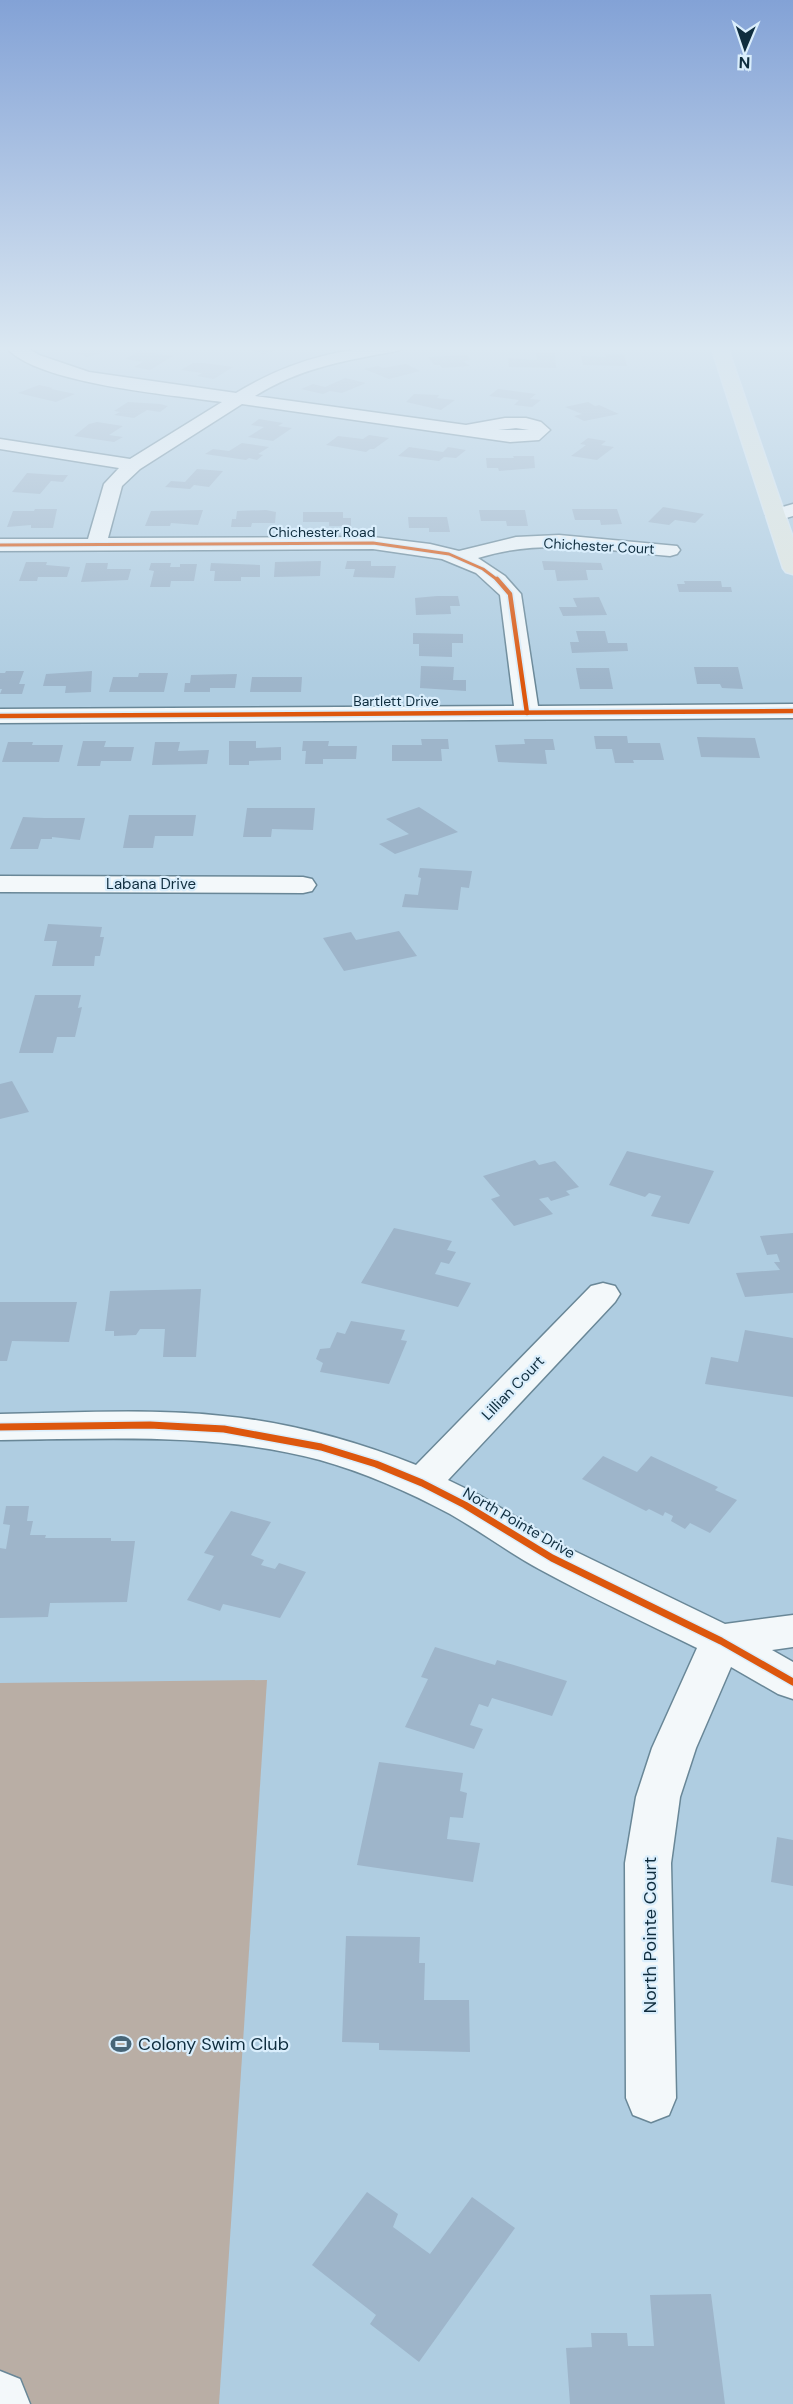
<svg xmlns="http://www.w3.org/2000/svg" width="793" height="2404" viewBox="0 0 793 2404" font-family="'DM Sans',sans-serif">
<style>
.green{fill:#b9aea5}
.building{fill:#9eb5ca}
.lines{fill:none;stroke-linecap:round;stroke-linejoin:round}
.minor-casing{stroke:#698797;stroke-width:3}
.major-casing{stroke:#dbe8f2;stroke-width:3}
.minor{fill:#f3f8fa;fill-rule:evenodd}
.major{fill:#e1e7e0;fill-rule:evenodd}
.cycleway-far2-casing{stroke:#daeefc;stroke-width:5}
.cycleway-far1-casing{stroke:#daeefc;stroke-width:8}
.cycleway-casing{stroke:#daeefc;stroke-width:10}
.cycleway-far2{stroke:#dd570e;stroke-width:3}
.cycleway-far1{stroke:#dd570e;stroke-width:4.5}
.cycleway{stroke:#dd570e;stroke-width:7}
.labels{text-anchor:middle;stroke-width:4.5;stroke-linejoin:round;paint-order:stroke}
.far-street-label{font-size:14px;fill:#0f2d3e;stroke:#daeefc}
.street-label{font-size:15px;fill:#0f2d3e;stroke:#daeefc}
.near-street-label{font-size:18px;fill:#0f2d3e;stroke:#daeefc}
.near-poi-label{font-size:18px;fill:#0f2d3e;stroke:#daeefc;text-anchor:start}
</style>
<rect width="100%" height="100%" fill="#afcde1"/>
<!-- green -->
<path class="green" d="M267 1680 219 2404H0V1683Z"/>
<!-- building -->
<g class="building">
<path d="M69 346H99L111 351 87 357 77 353 82 352Z"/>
<path d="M251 346H296L301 348 288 351 281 349 263 354 246 348Z"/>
<path d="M139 351 173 356 150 370 134 367 143 362 125 359Z"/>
<path d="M536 353H555L556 368 509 367 508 358 537 360Z"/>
<path d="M605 354H624L627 366 583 365 581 356 606 357Z"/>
<path d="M467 355 471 360 463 361 470 366 442 368 440 365H434L428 357Z"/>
<path d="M193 363H204L233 367 214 379 197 376 202 373 181 370Z"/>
<path d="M406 364 420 371 389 379 364 369 378 366 383 368Z"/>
<path d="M345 378 366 383 342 393 330 391 323 394 301 389 313 384 325 387Z"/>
<path d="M39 385 53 388 51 389 75 394 56 402 18 393Z"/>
<path d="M498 389 536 394 530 399 541 400 532 407 514 405 519 400 489 396Z"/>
<path d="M414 394 439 395 437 398 455 400 441 410 406 402Z"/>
<path d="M128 402 160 404 168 406 160 412 147 410 134 418 114 415 120 412 114 411Z"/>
<path d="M588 402 595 406 599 405 619 414 584 421 574 416 582 414 565 407Z"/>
<path d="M259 419 283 423 278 426 292 428 273 441 248 437 264 427 251 425Z"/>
<path d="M97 422 123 426 109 435 123 437 114 442 74 436 89 424Z"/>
<path d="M369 435 389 438 374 449H370L366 452 326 445 338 436 363 439Z"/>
<path d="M588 438 606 441 601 445 614 447 597 460 571 456 586 445 580 444Z"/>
<path d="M242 443 269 447 258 454 263 455 257 460 249 458 246 460 205 454 213 449 229 451Z"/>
<path d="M409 447 443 452 448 447 466 450 456 458 444 457 439 461 398 456Z"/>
<path d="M513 456H534L535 468 499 471 498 468H487L486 458H514Z"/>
<path d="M197 469 223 471 209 487 194 485 190 489 165 487 171 481 185 482Z"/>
<path d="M27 473 57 475H68L63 482 51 481 40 494 12 492Z"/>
<path d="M663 507 704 514 695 523 675 520 669 525 648 522Z"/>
<path d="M35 509H57L53 528H31V525L7 527 13 511H34Z"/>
<path d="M572 509H617L622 524 601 525 600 520H575Z"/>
<path d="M203 510 198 525 171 523 170 526H145L151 511Z"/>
<path d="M266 510 276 512 275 523H252L251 527H231L232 519H236L237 511Z"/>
<path d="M479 510H525L528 526H507L506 521H481Z"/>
<path d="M303 512H343V518H351V526H329V522H303Z"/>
<path d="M408 517H447L450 532H429V528H409Z"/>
<path d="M321 561 320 576 274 577 275 562Z"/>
<path d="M347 561H371V566H396L394 578 353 577 355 569H345Z"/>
<path d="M542 561 601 563 603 570H586L588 580 557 581 555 570H544Z"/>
<path d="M26 562H47L46 565 70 567 67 577H38L37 581H19Z"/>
<path d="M86 563H108L107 569H131L128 580 81 582Z"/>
<path d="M151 563H171L170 567H180V564H197L194 581H171L170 587H150L154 571 149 570Z"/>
<path d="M211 563 260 565V577H241V581H214L215 571H210Z"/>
<path d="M684 581H721L722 587H731L732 592H679L677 584H685Z"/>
<path d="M437 596H458L460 606H450L451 614 416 615 415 598Z"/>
<path d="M599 597 607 615 563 616 559 607H577L573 598Z"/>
<path d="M576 631H605L608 643H627L628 651 572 653 570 642H579Z"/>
<path d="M413 633 463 634V643H452V657L419 656V644H413Z"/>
<path d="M421 666 454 667 453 680H466V691L420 688Z"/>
<path d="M694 667H738L743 689 722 688 720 684H697Z"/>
<path d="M576 668H609L613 689H580Z"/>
<path d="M6 671H24L19 684H25L22 694H0L2 689H0V673H5Z"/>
<path d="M92 671 91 692 65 693 66 686H43L46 674Z"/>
<path d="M139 673H168L164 692H109L113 677H138Z"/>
<path d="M237 674 235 688H210V692H184L185 683H190L191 675Z"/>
<path d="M252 677H302L301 692H250Z"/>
<path d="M594 736H627L628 743H660L664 760H633L634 763H615L612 749H596Z"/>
<path d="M697 737 755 738 760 758 701 757Z"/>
<path d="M421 739H448L449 749H441L442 761H392V745H422Z"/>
<path d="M524 739H553L555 750H545L547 764 498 762 495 745 525 744Z"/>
<path d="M83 741H106L104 747H134L131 761H101L100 766H77Z"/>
<path d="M229 741H256V748L281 747V760L249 761V765H229Z"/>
<path d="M303 741H329L328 746H357L356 759H323V764H305L306 751H302Z"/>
<path d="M8 742H33L32 745H63L59 762H2Z"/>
<path d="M155 742H180L178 751 209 750 207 764 152 765Z"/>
<path d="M419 807 458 832 395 854 379 844 409 834 386 819Z"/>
<path d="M247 808H315L313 830 272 829 271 837H243Z"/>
<path d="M129 815H196L193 836H155L153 848H123Z"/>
<path d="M23 817 44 818H85L80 840 52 837V839H41L38 849H10Z"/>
<path d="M420 868 472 871 469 888 461 887 458 910 402 907 405 894 418 895 421 878 418 877Z"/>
<path d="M48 924 102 927 100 937H104L100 956H95L94 966H52L57 941H44Z"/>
<path d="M399 931 417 956 344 971 323 938 351 932 356 940Z"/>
<path d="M35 995H81L78 1008 82 1007 75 1037H57L53 1053H19Z"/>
<path d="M12 1081 29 1112 0 1119V1084Z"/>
<path d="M627 1151 714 1171 689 1224 651 1216 661 1196 649 1193 645 1197 609 1185Z"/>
<path d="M535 1160 539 1165 555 1161 579 1187 566 1191 570 1195 551 1201 548 1197 539 1199 553 1214 514 1226 491 1199 500 1196 483 1176Z"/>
<path d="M394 1228 452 1241 447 1250 456 1252 449 1264 441 1262 435 1274 471 1283 458 1307 361 1283Z"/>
<path d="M793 1233V1293L745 1297 736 1273 780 1270 774 1262H780L777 1254 767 1255 760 1236Z"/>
<path d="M201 1289 196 1357H163L165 1329H140L136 1335 114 1336V1331H105L110 1291Z"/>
<path d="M0 1302H77L69 1342 12 1341 7 1361H0Z"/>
<path d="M351 1321 405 1330 401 1340 407 1341 389 1384 320 1372 323 1363 316 1359 320 1349 330 1348 337 1332 345 1334Z"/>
<path d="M745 1330 793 1338V1397L705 1384 711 1357 738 1362Z"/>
<path d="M603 1456 637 1472 651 1456 718 1487 715 1490 737 1500 710 1533 690 1523 685 1529 671 1521 673 1516 665 1512 663 1516 649 1509 646 1511 582 1479Z"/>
<path d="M6 1506H29L27 1521H33L30 1535H46L45 1538H111V1541H135L127 1602 50 1603 48 1617 0 1618V1548L6 1549 10 1525 3 1524Z"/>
<path d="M231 1511 271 1522 251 1555 264 1560 261 1565 275 1569 279 1563 306 1572 280 1618 223 1604 220 1611 187 1600 214 1556 204 1553Z"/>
<path d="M435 1647 495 1665 497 1660 567 1681 552 1716 492 1698 488 1707 479 1704 470 1725 483 1729 474 1749 405 1727 428 1679 421 1677Z"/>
<path d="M379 1762 463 1773 460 1791 467 1793 463 1818 450 1817 447 1839 480 1843 473 1882 357 1865Z"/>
<path d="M777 1837 793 1840V1886L771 1882Z"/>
<path d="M346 1936 420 1937 419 1963H425L424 2000H469L470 2052 379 2050V2043L342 2042Z"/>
<path d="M367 2192 398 2214 393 2227 430 2254 472 2197 515 2228 419 2362 370 2324 376 2315 312 2265Z"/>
<path d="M711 2294 725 2404H570L566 2348 592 2347 591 2333H627L628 2346H654L650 2295Z"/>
</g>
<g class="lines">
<!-- minor casing -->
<g class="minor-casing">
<g id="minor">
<path d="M5 346H25L39 355 89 372 236 393C288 361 344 346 405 346L397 351C347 360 299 368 255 396L466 425 505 418H526L541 422 550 430 539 440 510 442 242 404 140 469 122 486 108 538 373 537 430 544 459 551 516 537 559 535 677 546 680 550 677 554 670 556C606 550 540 538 478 558L505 576 521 594 538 706 793 704V718L0 723V709L514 706 500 595 476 573 442 559 373 549 0 551V539H88L104 484 119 468 0 449V439L130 459 222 402C174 395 34 384 5 346ZM516 428 529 430H498Z"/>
<path d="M793 504V516L776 521 769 519 766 515 769 511Z"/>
<path d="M0 876 303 877 312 879 316 885 312 891 303 893 0 892Z"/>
<path d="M603 1283 615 1286 620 1294 615 1302 448 1480 479 1495 566 1547 725 1624 793 1615V1647L772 1650 793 1662V1699L778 1694 731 1667 696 1748 680 1797 671 1863 676 2098 669 2115 651 2122 633 2115 626 2098 625 1863 636 1797 652 1748 697 1648C644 1622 590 1597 539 1569 508 1552 480 1531 450 1514 409 1492 366 1473 320 1460 216 1432 107 1439 0 1440V1414C74 1413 149 1408 223 1416 287 1422 356 1441 416 1465L591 1286Z"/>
<path d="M0 2371 20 2379 30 2404H0Z"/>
</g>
</g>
<!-- major casing -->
<g class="major-casing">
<path id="major" d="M711 346H727L793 538V574L786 572 783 568Z"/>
</g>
<!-- minor -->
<use href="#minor" class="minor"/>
<!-- major -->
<use href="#major" class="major"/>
<!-- cycleway-far2 casing -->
<g class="cycleway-far2-casing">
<path id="cycleway-far2" d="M0 545 373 543 449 554 483 569 499 581"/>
</g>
<!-- cycleway-far1 casing -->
<g class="cycleway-far1-casing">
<g id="cycleway-far1">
<path d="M497 579 510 594 527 713"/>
<path d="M0 716 793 711"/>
</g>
</g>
<!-- cycleway casing -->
<g class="cycleway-casing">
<path id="cycleway" d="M0 1427 150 1425 224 1429 321 1447 376 1464 422 1483 465 1505 552 1558 721 1641 793 1682"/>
</g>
<!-- cycleway-far2 -->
<use href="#cycleway-far2" class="cycleway-far2"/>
<!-- cycleway-far1 -->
<use href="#cycleway-far1" class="cycleway-far1"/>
<!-- cycleway -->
<use href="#cycleway" class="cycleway"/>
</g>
<!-- sky -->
<linearGradient id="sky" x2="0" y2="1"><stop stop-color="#83a2d6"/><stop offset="0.51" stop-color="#dbe8f2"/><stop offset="1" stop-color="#dbe8f2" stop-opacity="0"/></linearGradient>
<rect width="793" height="683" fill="url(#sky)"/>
<!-- icons -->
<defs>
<g id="stadium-bare" transform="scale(1.62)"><path d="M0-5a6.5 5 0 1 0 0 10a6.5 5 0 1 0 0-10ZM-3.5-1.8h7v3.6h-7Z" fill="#476577" stroke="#daeefc" stroke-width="2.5" paint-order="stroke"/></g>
</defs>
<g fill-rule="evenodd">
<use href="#stadium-bare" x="121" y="2044"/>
</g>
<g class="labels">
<!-- far-street labels -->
<g class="far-street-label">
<text x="322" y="537">Chichester Road</text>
<text transform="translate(599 546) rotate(3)" y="5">Chichester Court</text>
<text x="396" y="706">Bartlett Drive</text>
</g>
<!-- street labels -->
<g class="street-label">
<text x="151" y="889">Labana Drive</text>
<text transform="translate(513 1388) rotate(-46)" y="5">Lillian Court</text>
<text transform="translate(519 1523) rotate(30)" y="5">North Pointe Drive</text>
</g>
<!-- near-street labels -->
<g class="near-street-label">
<text transform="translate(650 1935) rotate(-90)" y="6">North Pointe Court</text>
</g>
<!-- near-poi labels -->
<g class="near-poi-label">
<text x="138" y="2050">Colony Swim Club</text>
</g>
</g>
<!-- north arrow -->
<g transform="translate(745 48) rotate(182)" stroke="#daeefc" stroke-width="4.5" paint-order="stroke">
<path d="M0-4.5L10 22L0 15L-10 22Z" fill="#0f2d3e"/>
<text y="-9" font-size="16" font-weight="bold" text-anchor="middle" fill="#0f2d3e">N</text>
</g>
</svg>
